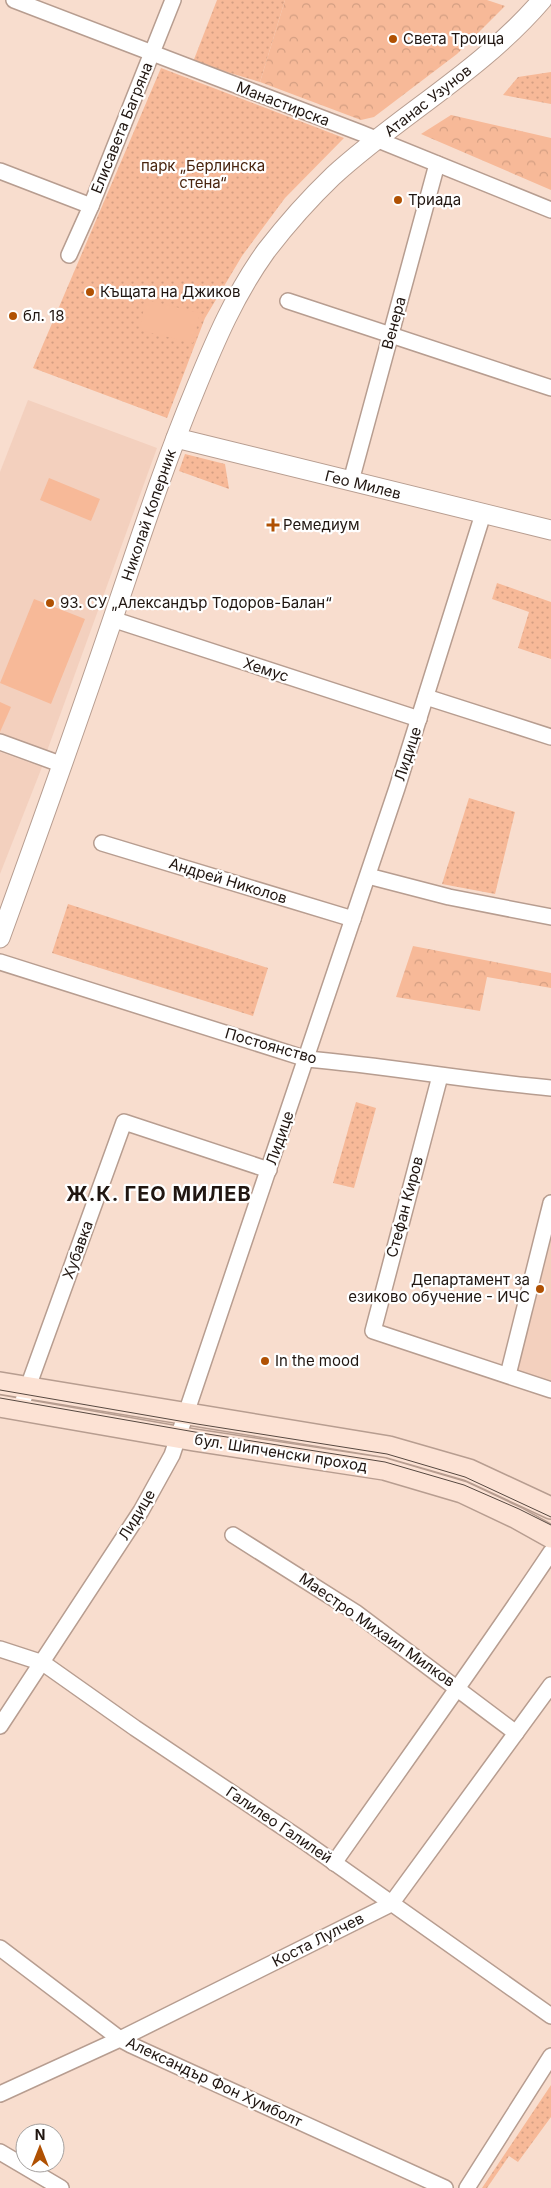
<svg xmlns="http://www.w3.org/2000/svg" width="551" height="2188" viewBox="0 0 551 2188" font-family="Inter,sans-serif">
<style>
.built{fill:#f3d0be}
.green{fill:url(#green-dots)}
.forest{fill:url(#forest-crowns)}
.pitch{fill:#f7b998}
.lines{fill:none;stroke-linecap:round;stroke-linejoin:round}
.minor-casing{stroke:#b79d90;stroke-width:18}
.tertiary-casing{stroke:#b79d90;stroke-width:21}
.secondary-casing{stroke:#b79d90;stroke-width:24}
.minor{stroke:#fff;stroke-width:15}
.tertiary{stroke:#fff;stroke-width:19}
.secondary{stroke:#fce2d4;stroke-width:21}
.tram{stroke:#564840;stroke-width:1}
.poi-dot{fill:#b05103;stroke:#fff;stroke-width:2}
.labels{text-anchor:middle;stroke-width:4.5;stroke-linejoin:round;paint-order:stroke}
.poi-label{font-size:15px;fill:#201611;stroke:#fff;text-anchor:start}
.street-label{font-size:15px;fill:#201611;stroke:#fff}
.park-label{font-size:15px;fill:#49250f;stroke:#fff}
.district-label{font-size:20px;font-weight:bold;letter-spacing:1px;fill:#201611;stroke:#fff}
</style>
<defs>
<pattern id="green-dots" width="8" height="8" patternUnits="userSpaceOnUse" patternTransform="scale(1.25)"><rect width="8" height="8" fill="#f7b998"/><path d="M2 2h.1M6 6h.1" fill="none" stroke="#d39e82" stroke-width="1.8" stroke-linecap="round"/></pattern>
<pattern id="forest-crowns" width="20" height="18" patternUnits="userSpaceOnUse" patternTransform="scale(1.25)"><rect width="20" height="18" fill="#f7b998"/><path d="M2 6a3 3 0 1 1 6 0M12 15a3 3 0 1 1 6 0" fill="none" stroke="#d39e82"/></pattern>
</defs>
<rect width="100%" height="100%" fill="#f8ddce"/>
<!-- built -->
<g class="built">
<path d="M28 400 157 448 47 751 0 734V472Z"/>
<path d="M0 752 42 767 0 874Z"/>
<path d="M551 1203V1390L508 1375Z"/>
</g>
<!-- green -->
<g class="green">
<path d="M217 0H285L260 82 193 62Z"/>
<path d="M161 68 344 138 285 198 242 256 205 318 167 418 33 368Z"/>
<path d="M551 72V104L503 95 518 77Z"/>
<path d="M185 454 225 464 229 489 179 471Z"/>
<path d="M497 583 551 602V659L518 648 529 612 492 599Z"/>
<path d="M469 798 515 812 495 894 442 884Z"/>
<path d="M68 904 268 968 253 1016 52 953Z"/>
<path d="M356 1102 376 1108 354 1188 333 1183Z"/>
<path d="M551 2085V2117L518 2162 509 2156 487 2188H482Z"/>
</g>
<!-- forest -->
<g class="forest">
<path d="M285 0H487L505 6 457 54 374 117 361 120 260 82Z"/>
<path d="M451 115 551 138V190L421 134Z"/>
<path d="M413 946 551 973V988L487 977 480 1011 396 997Z"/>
</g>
<!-- pitch -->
<g class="pitch">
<path d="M146 300 200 313 193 343 139 330Z"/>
<path d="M49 478 100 499 91 521 40 500Z"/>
<path d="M34 599 85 619 51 704 0 683Z"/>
<path d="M0 702 11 707 0 732Z"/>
</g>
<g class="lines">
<!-- minor casing -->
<g class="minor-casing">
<g id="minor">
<path d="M14 0 361 133 551 210"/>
<path d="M0 171 91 206"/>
<path d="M69 255 91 206 173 0"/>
<path d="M288 301 551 388"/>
<path d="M351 481 437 164"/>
<path d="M112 619 419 719"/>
<path d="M426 697 551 737"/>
<path d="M0 742 63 765"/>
<path d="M102 843 353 919"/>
<path d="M368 876 449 897 551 917"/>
<path d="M0 962 307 1059C389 1066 469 1081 551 1088"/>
<path d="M440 1076 373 1331 551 1390"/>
<path d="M508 1375 551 1203"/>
<path d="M20 1409 124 1122 269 1170"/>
<path d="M233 1535 355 1612 516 1733"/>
<path d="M0 1649 43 1663 135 1728 305 1842 551 2016"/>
<path d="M0 1726 141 1511 172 1455 397 788 483 514"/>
<path d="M334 1863C407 1759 481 1657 551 1552"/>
<path d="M0 1948 120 2039 131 2045 445 2188"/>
<path d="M0 2094 120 2039 391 1904 551 1685"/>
<path d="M0 2152 61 2188"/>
<path d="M467 2188 551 2056"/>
</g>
</g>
<!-- tertiary casing -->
<g class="tertiary-casing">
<g id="tertiary">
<path d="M176 438 551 530"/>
<path d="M0 938C44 817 87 696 128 574 149 512 170 450 195 390 215 341 235 294 266 251 286 225 309 199 333 176 401 114 481 71 542 0"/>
</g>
</g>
<!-- secondary casing -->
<g class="secondary-casing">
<g id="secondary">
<path d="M0 1383 389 1447 469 1470 551 1508"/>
<path d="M0 1406 194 1440 384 1469 462 1492 517 1518 551 1537"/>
</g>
</g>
<!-- minor -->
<use href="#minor" class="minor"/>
<!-- tertiary -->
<use href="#tertiary" class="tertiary"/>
<!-- secondary -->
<use href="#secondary" class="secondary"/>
<!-- tram -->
<g class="tram">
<path d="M0 1390 197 1424 387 1454 465 1477 551 1517"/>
<path d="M0 1398 195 1432 385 1462 464 1485 519 1509 551 1525"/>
</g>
</g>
<!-- markers -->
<g class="poi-dot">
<circle cx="393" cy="39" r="5"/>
<circle cx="398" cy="200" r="5"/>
<circle cx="90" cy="292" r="5"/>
<circle cx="13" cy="316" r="5"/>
<path d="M270.5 517.5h5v5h5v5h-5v5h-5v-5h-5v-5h5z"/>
<circle cx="50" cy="603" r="5"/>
<circle cx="540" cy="1289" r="5"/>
<circle cx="265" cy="1361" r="5"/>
</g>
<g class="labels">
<!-- poi labels -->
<g class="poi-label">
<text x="403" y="44">Света Троица</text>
<text x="408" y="205">Триада</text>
<text x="100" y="297">Къщата на Джиков</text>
<text x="23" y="321">бл. 18</text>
<text x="283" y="530">Ремедиум</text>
<text x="60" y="608">93. СУ „Александър Тодоров-Балан“</text>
<text x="530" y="1285" text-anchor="end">Департамент за<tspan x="530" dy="17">езиково обучение - ИЧС</tspan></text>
<text x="275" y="1366">In the mood</text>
</g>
<!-- street labels -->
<g class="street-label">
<text transform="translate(428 101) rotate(-38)" y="5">Атанас Узунов</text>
<text transform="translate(283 104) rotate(21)" y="5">Манастирска</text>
<text transform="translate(122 128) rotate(-68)" y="5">Елисавета Багряна</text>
<text transform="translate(394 323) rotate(-75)" y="5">Венера</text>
<text transform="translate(363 485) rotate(14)" y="5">Гео Милев</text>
<text transform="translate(149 515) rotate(-71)" y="5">Николай Коперник</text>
<text transform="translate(266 670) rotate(18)" y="5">Хемус</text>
<text transform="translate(408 754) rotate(-72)" y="5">Лидице</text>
<text transform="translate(228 881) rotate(17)" y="5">Андрей Николов</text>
<text transform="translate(271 1046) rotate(16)" y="5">Постоянство</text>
<text transform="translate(280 1138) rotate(-71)" y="5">Лидице</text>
<text transform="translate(405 1207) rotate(-75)" y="5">Стефан Киров</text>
<text transform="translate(78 1250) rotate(-70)" y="5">Хубавка</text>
<text transform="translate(281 1453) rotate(9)" y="5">бул. Шипченски проход</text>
<text transform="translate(137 1515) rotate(-59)" y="5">Лидице</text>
<text transform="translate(377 1630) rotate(35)" y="5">Маестро Михаил Милков</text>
<text transform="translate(279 1825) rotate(34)" y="5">Галилео Галилей</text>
<text transform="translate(318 1940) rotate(-27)" y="5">Коста Лулчев</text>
<text transform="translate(214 2082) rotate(25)" y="5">Александър Фон Хумболт</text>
</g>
<!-- park labels -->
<g class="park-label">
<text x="203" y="171">парк „Берлинска<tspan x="203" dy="17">стена“</tspan></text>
</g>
<!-- district labels -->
<g class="district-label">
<text x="159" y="1201">Ж.К. ГЕО МИЛЕВ</text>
</g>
</g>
<!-- north arrow -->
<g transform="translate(40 2148)"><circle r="24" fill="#ffffff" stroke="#a6a2a0"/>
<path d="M0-4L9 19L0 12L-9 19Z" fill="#b05103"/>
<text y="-8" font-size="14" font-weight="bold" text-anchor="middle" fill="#201611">N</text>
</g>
</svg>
